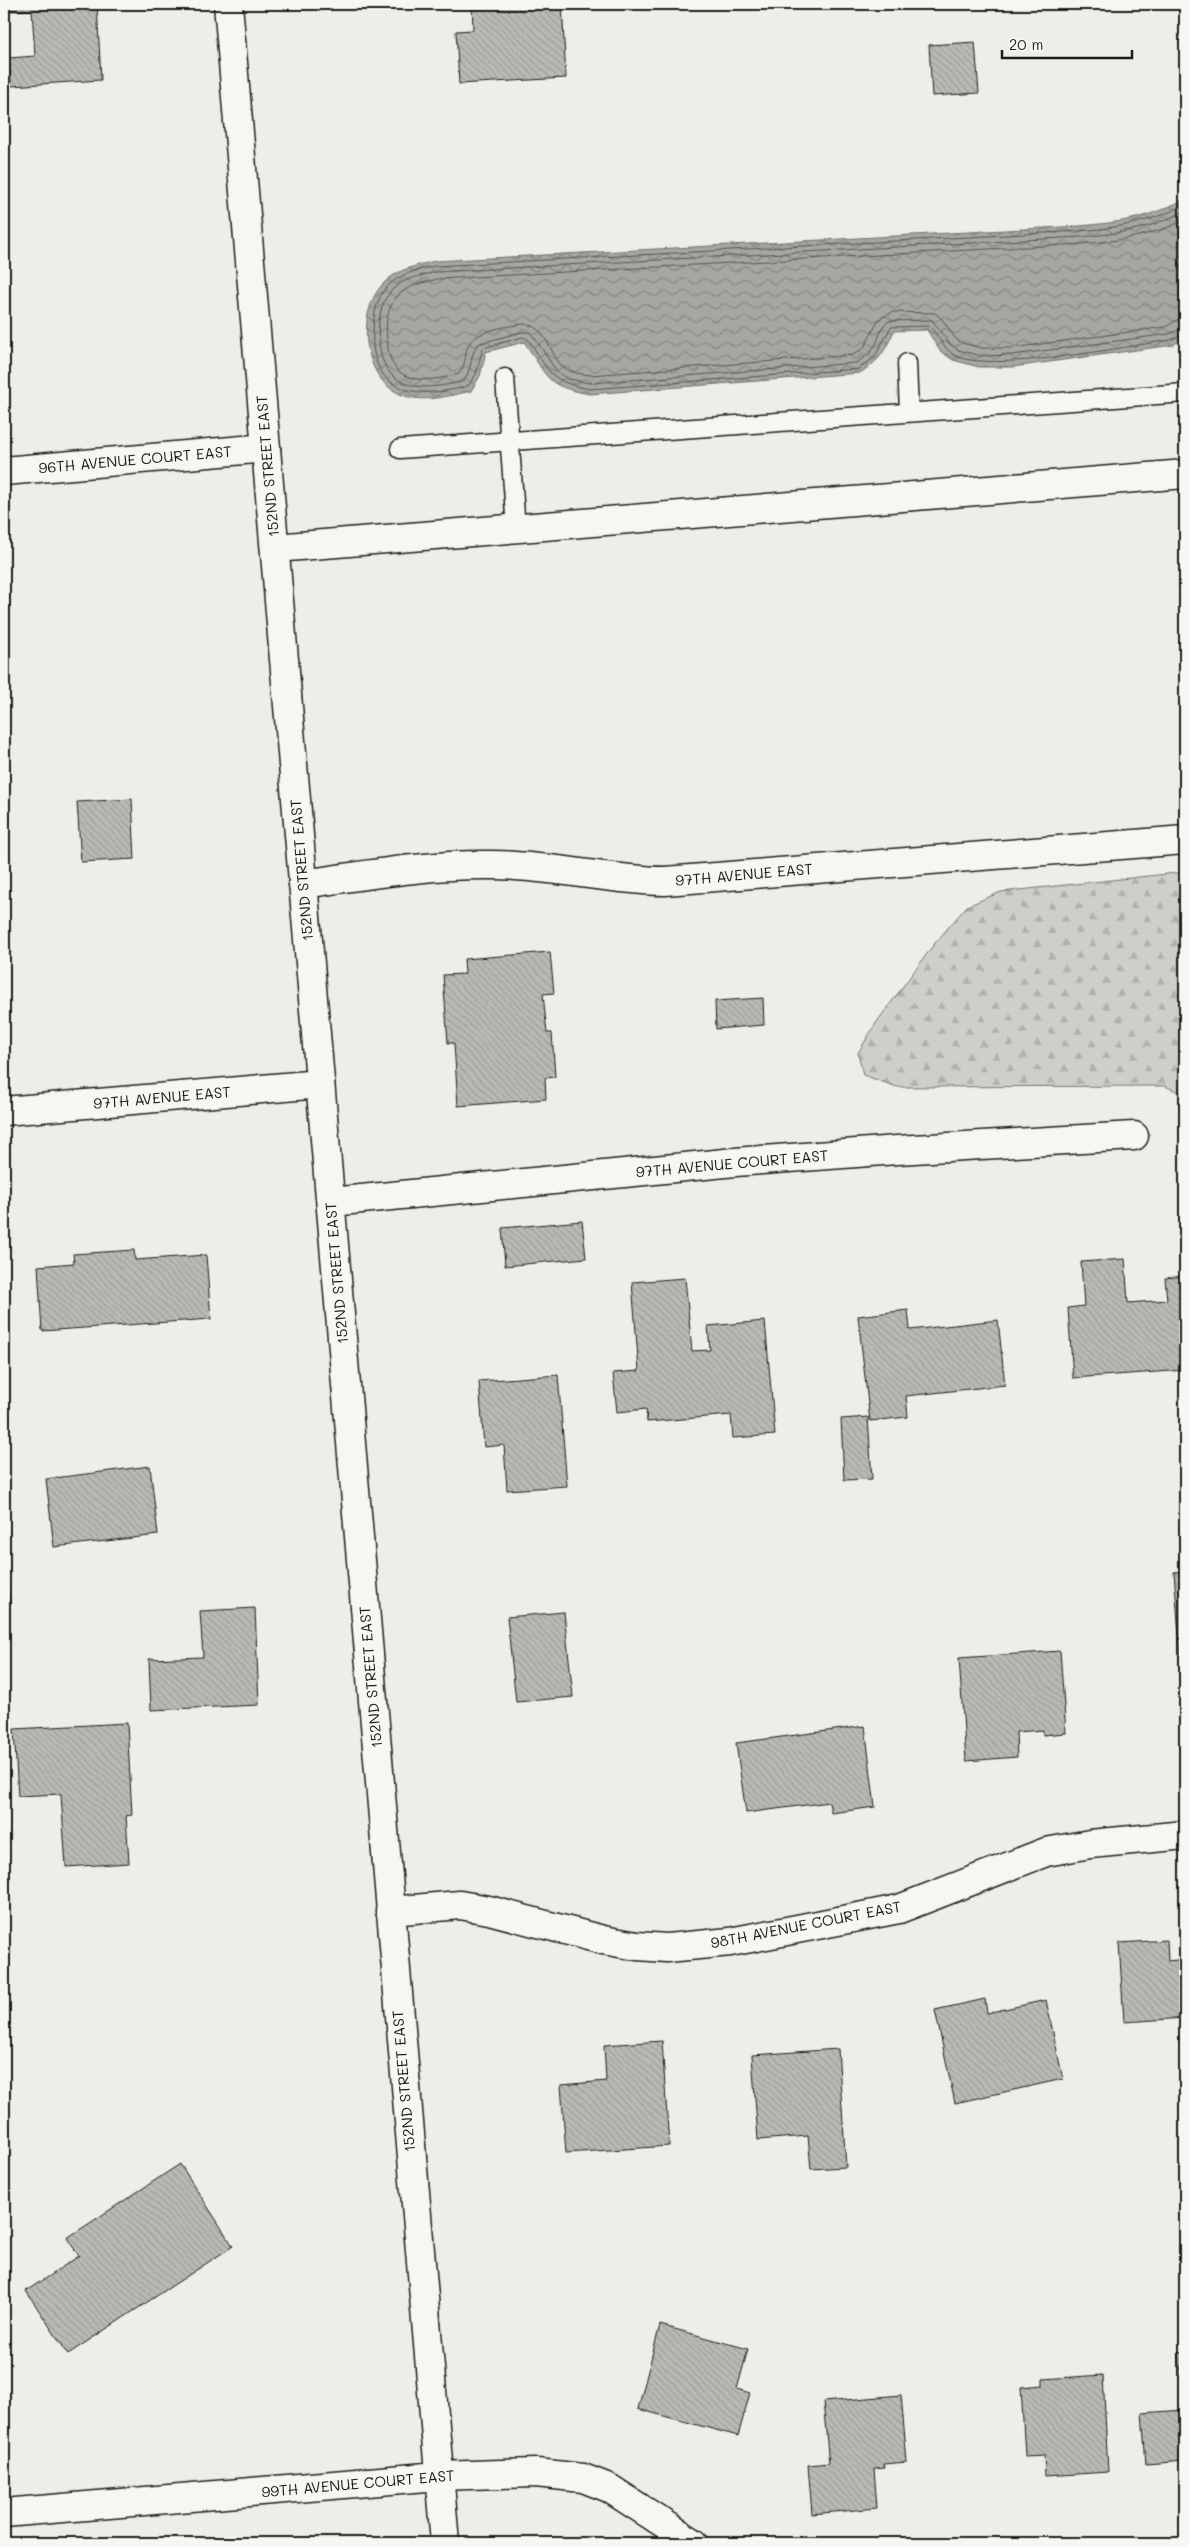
<svg xmlns="http://www.w3.org/2000/svg" width="1189" height="2547" viewBox="0 0 1189 2547" font-family="Mali,sans-serif">
<style>
.forest{fill:url(#forest-firs);stroke:#757574}
.water{fill:url(#water-waves);stroke:#6f6f6d}
.lines{fill:none;stroke-linecap:round;stroke-linejoin:round}
.shore{stroke:#535352;stroke-width:1}
.building{fill:url(#building-back-hatch);stroke:#1c1c1c}
.lane-casing{stroke:#1c1c1c;stroke-width:21}
.street-casing{stroke:#1c1c1c;stroke-width:31}
.secondary-casing{stroke:#1c1c1c;stroke-width:31}
.lane{stroke:#f6f6f2;stroke-width:18}
.street{stroke:#f6f6f2;stroke-width:28}
.secondary{stroke:#f6f6f2;stroke-width:28}
.labels{text-anchor:middle;stroke-width:4.5;stroke-linejoin:round;paint-order:stroke}
.street-label{font-size:15px;fill:#1c1c1c;stroke:#f6f6f2}
</style>
<defs>
<pattern id="forest-firs" width="22" height="20" patternUnits="userSpaceOnUse" patternTransform="scale(1.25)"><rect width="22" height="20" fill="#cececb"/><path d="M5 1l3.5 6h-7zM16 11l3.5 6h-7z" fill="#b0b0ae"/></pattern>
<pattern id="water-waves" width="16" height="10" patternUnits="userSpaceOnUse" patternTransform="scale(1.25)"><rect width="16" height="10" fill="#a6a6a3"/><path d="M0 5q4-4 8 0t8 0" fill="none" stroke="#868684"/></pattern>
<pattern id="building-back-hatch" width="6" height="6" patternUnits="userSpaceOnUse" patternTransform="scale(1.25)"><rect width="6" height="6" fill="#b9b9b6"/><path d="M-1 5l2 2M0 0l6 6M5-1l2 2" fill="none" stroke="#9e9e9c"/></pattern>
</defs>
<rect width="100%" height="100%" fill="#edede9"/>
<filter id="ink" filterUnits="userSpaceOnUse"><feTurbulence type="fractalNoise" baseFrequency=".02" numOctaves="2"/><feDisplacementMap in="SourceGraphic" scale="10" xChannelSelector="R" yChannelSelector="G"/><feConvolveMatrix kernelMatrix="1 2 1 2 8 2 1 2 1" color-interpolation-filters="sRGB"/></filter>
<g filter="url(#ink)">
<!-- forest -->
<path class="forest" d="M1185 872V1095L1165 1086 897 1087 863 1075 858 1053 876 1023 935 943 967 906 1001 892Z"/>
<!-- water -->
<path class="water" d="M1185 199V337L1173 345 1013 367H979L953 360 940 351 927 330 894 331C884 353 880 360 860 373L590 394C543 386 549 377 524 342L486 352 480 376 471 391C449 396 422 404 400 394 362 378 356 312 383 284 397 269 415 266 435 261L1079 226C1124 222 1145 219 1185 199Z"/>
<g class="lines">
<!-- shore -->
<g class="shore">
<path d="M1185 205C1147 223 1122 227 1080 231L435 266C418 270 400 273 387 287 376 299 374 314 373 330 369 394 417 400 468 386L476 374 483 348 523 337 529 340C549 372 550 382 590 389L858 369 874 358 891 327 929 326C939 335 942 347 954 355 987 374 1128 346 1171 340L1185 333"/>
<path d="M1185 211C1147 230 1122 233 1080 237L436 272C420 276 403 278 391 291 380 304 377 323 379 339 380 346 380 355 383 361 396 395 437 388 464 381 472 369 470 354 478 344L521 332H529L534 337 557 372 569 379 590 383 856 363 869 354 876 344 883 326 889 321 932 320 949 343 958 350 981 356 1012 355 1169 334 1185 327"/>
<path d="M1185 220C1151 236 1119 241 1081 244L437 279C423 283 406 285 396 298 387 309 385 324 387 338 388 345 388 354 391 360 402 387 437 380 459 374 465 367 465 357 467 348 473 330 506 327 522 324 545 324 549 351 561 365 568 373 581 374 591 375L853 355 864 348 879 319 893 312 935 313 942 319 955 338 962 343 982 348H1012L1166 327 1177 320 1185 319"/>
</g>
</g>
<!-- building -->
<g class="building">
<path d="M6 4H97L101 80 11 86 9 58 35 56 32 10 7 11Z"/>
<path d="M472 4H562L566 78 459 84 456 31 473 30Z"/>
<path d="M975 42 979 93 932 96 929 45Z"/>
<path d="M132 799 135 859 81 862 77 802Z"/>
<path d="M550 952 554 993 543 994 547 1033H552L555 1077 545 1078 546 1099 458 1106 454 1043H448L443 975 465 974 464 959Z"/>
<path d="M763 998 764 1025 716 1029 715 1001Z"/>
<path d="M582 1221 586 1258 505 1266 502 1228Z"/>
<path d="M134 1250 135 1260 206 1255 211 1319 42 1331 38 1266 74 1263 73 1254Z"/>
<path d="M1125 1259 1128 1303 1167 1300 1165 1278 1185 1276V1370L1073 1378 1068 1308 1084 1306 1081 1262Z"/>
<path d="M685 1278 692 1351 710 1350 708 1326 765 1321 775 1435 733 1438 731 1415 647 1422 646 1409 617 1412 613 1373 639 1371 632 1282Z"/>
<path d="M908 1310 910 1330 998 1320 1005 1385 906 1396 908 1417 870 1421 858 1316Z"/>
<path d="M558 1375 567 1486 507 1490 504 1445 484 1447 479 1381Z"/>
<path d="M868 1417 872 1479 844 1480 841 1419Z"/>
<path d="M150 1466 158 1535 54 1547 46 1479Z"/>
<path d="M4 1562 10 1604 4 1605Z"/>
<path d="M1185 1571V1683L1183 1684 1174 1572Z"/>
<path d="M255 1608 259 1705 151 1710 149 1659 203 1657 200 1611Z"/>
<path d="M564 1612 573 1697 516 1702 507 1617Z"/>
<path d="M1060 1651 1066 1733 1043 1735V1730L1016 1732 1017 1757 966 1761 959 1658Z"/>
<path d="M127 1723 132 1815 126 1816 129 1863 66 1867 61 1794 18 1796 14 1729Z"/>
<path d="M865 1726 875 1807 831 1813 829 1802 746 1813 736 1743Z"/>
<path d="M1167 1940 1168 1961 1185 1959V2018L1124 2022 1119 1943Z"/>
<path d="M985 1999 987 2013 1046 2000 1063 2079 955 2103 935 2010Z"/>
<path d="M662 2041 669 2146 566 2153 561 2085 606 2081 604 2045Z"/>
<path d="M838 2049 846 2167 811 2169 808 2136 758 2140 752 2055Z"/>
<path d="M180 2164 233 2246 68 2354 26 2291 79 2256 67 2238Z"/>
<path d="M660 2325 748 2349 737 2389 750 2393 738 2436 638 2409Z"/>
<path d="M1185 2351V2461L1146 2464 1142 2413 1184 2410 1179 2352Z"/>
<path d="M1103 2375 1108 2472 1045 2476 1044 2455 1025 2456 1021 2387 1043 2385V2379Z"/>
<path d="M901 2395 907 2462 884 2464 885 2468 874 2469 877 2508 812 2514 808 2465 829 2463 823 2402Z"/>
</g>
<g class="lines">
<!-- lane casing -->
<g class="lane-casing">
<g id="lane">
<path d="M907 363 909 412"/>
<path d="M505 378 516 529"/>
<path d="M400 449 1185 393"/>
</g>
</g>
<!-- street casing -->
<g class="street-casing">
<g id="street">
<path d="M4 471 266 448"/>
<path d="M275 548 1185 474"/>
<path d="M303 884C366 875 429 864 492 865 550 865 607 880 665 881L1185 840"/>
<path d="M4 1111 320 1084"/>
<path d="M331 1202 735 1162 897 1150 1134 1136"/>
<path d="M390 1911 460 1905 489 1910 603 1940 637 1946 667 1948 730 1942 899 1909 1046 1852 1090 1844 1185 1835"/>
<path d="M4 2513 438 2476 536 2473 583 2478 609 2488 694 2543"/>
</g>
</g>
<!-- secondary casing -->
<g class="secondary-casing">
<path id="secondary" d="M228 4 445 2543"/>
</g>
<!-- lane -->
<use href="#lane" class="lane"/>
<!-- street -->
<use href="#street" class="street"/>
<!-- secondary -->
<use href="#secondary" class="secondary"/>
</g>
</g>
<g class="labels">
<!-- street labels -->
<g class="street-label">
<text transform="translate(135 460) rotate(-5)" y="5">96TH AVENUE COURT EAST</text>
<text transform="translate(268 466) rotate(-95)" y="5">152ND STREET EAST</text>
<text transform="translate(302 870) rotate(-95)" y="5">152ND STREET EAST</text>
<text transform="translate(744 875) rotate(-5)" y="5">97TH AVENUE EAST</text>
<text transform="translate(162 1098) rotate(-5)" y="5">97TH AVENUE EAST</text>
<text transform="translate(732 1164) rotate(-5)" y="5">97TH AVENUE COURT EAST</text>
<text transform="translate(337 1273) rotate(-95)" y="5">152ND STREET EAST</text>
<text transform="translate(371 1677) rotate(-95)" y="5">152ND STREET EAST</text>
<text transform="translate(806 1925) rotate(-11)" y="5">98TH AVENUE COURT EAST</text>
<text transform="translate(404 2081) rotate(-95)" y="5">152ND STREET EAST</text>
<text transform="translate(358 2484) rotate(-5)" y="5">99TH AVENUE COURT EAST</text>
</g>
</g>
<!-- margin -->
<rect width="1189" height="2547" fill="none" stroke="#f6f6f2" stroke-width="20"/>
<rect x="10" y="10" width="1169" height="2527" fill="none" stroke="#1c1c1c" stroke-width="2" filter="url(#ink)"/>
<!-- scale -->
<path d="M1002 50v8h130v-8" fill="none" stroke="#1c1c1c" stroke-width="2.5"/>
<text x="1009" y="50" font-size="15" fill="#1c1c1c" stroke="#f6f6f2" stroke-width="4" paint-order="stroke">20 m</text>
</svg>
